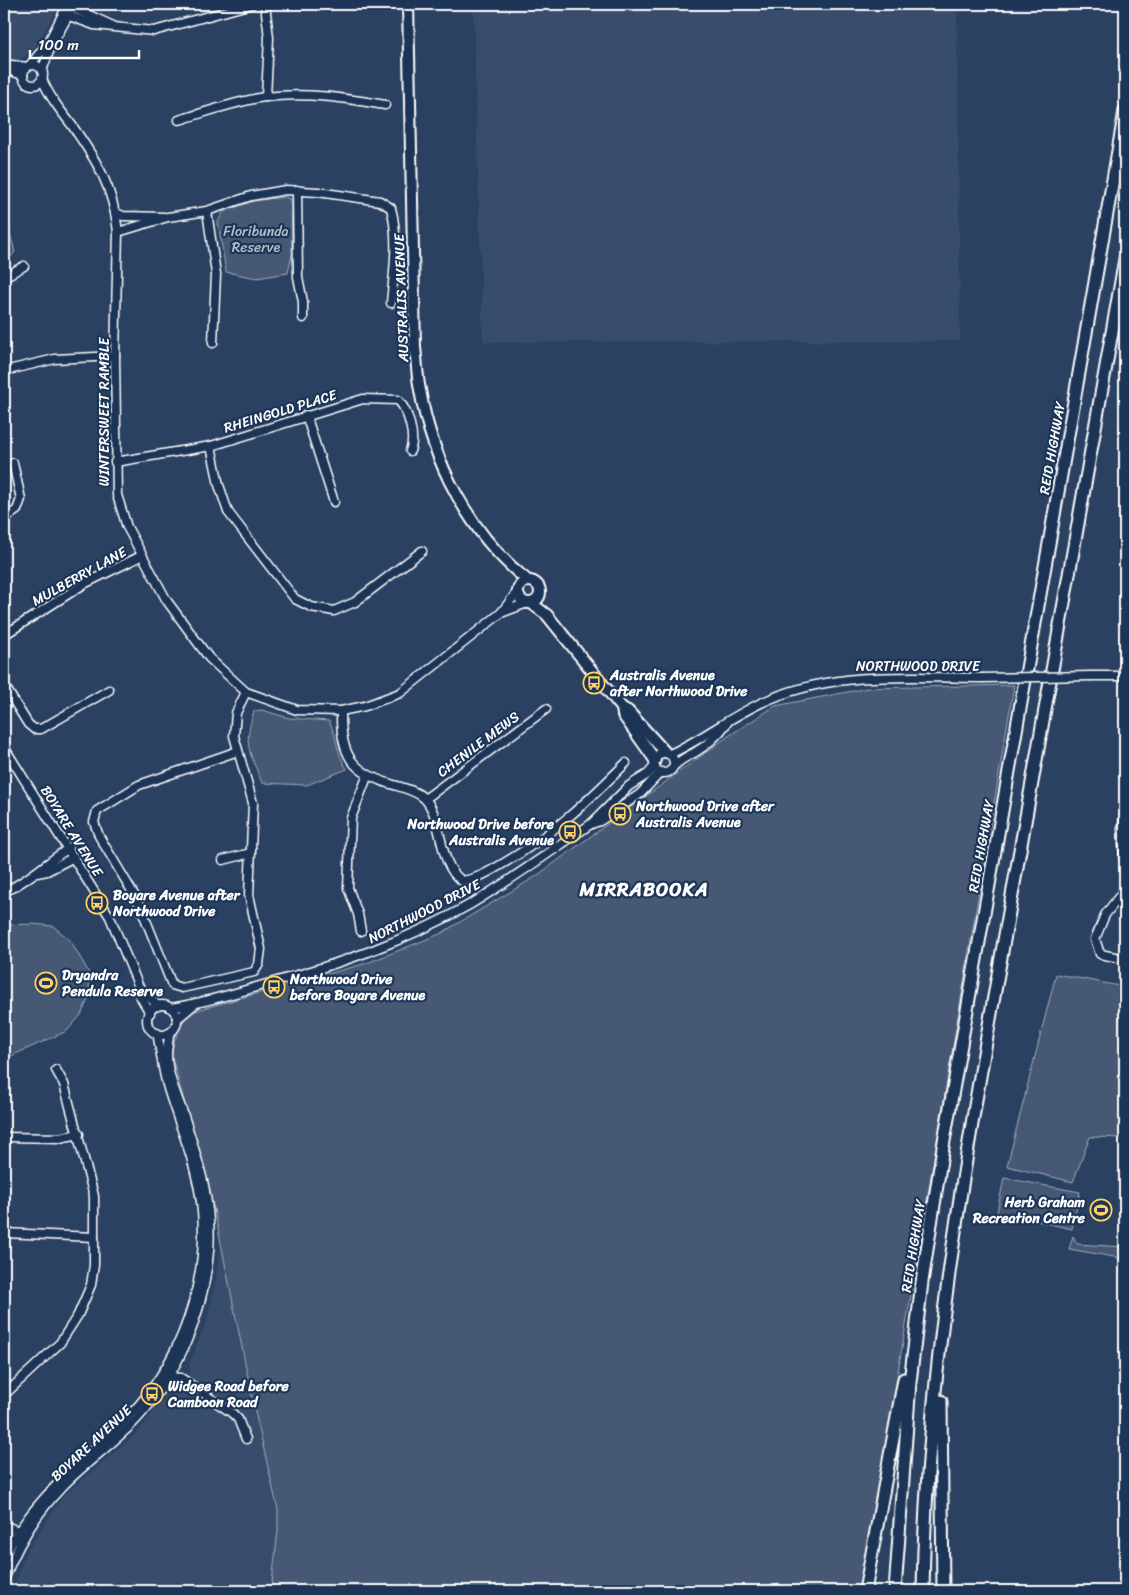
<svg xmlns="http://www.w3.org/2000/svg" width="1129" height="1595" viewBox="0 0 1129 1595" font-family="Sriracha,sans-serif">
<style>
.built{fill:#394e6c}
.green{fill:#465975;stroke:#a2acba}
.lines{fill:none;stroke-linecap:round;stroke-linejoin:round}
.minor-casing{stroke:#fff;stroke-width:11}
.major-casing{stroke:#fff;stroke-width:14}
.highway-casing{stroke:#fff;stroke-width:15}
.minor{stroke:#1d3557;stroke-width:8}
.major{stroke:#1d3557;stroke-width:10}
.highway{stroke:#1d3557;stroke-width:11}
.minor-bridge-casing{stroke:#fff;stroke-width:11;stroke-linecap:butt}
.minor-bridge{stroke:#1d3557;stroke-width:8}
.labels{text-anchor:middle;stroke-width:4.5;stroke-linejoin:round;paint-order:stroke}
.park-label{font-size:14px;fill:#b5bdc8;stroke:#1d3557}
.street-label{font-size:14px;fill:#fff;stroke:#1d3557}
.poi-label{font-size:14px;font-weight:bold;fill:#fff;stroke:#1d3557;text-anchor:start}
.district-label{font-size:19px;font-weight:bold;letter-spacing:1px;fill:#fff;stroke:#1d3557}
</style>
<rect width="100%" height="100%" fill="#2a4161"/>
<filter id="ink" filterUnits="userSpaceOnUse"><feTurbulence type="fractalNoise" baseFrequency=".02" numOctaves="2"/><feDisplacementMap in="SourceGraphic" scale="10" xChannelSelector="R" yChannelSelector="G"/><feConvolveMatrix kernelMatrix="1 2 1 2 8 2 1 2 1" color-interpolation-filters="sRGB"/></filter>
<g filter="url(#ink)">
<!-- built -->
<g class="built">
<path d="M4 4H60L34 49 24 57 15 61 4 59Z"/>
<path d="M473 4H957L960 341 483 342Z"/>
<path d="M222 1247 254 1407 278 1510V1530L271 1591H13L25 1554 63 1496 136 1434 171 1390 180 1388 190 1373 189 1365 208 1317Z"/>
</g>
<!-- green -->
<g class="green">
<path d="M285 197 291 199 292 255 288 273 257 278 226 272 218 222 223 212 253 201Z"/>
<path d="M4 210 15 252 4 265Z"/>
<path d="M1014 685 861 1591H271L278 1530V1510L254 1407 214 1209 170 1050 187 1013 367 963 440 934 535 877 727 737 775 706 868 688Z"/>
<path d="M262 710 289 718 329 721C338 738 335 751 347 769L307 785 262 783C249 750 243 746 254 711Z"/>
<path d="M33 924 53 926 70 940 88 971 90 995 81 1015 67 1031 11 1056H4V925Z"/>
<path d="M1056 974 1125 987V1138L1090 1137 1073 1182 1007 1166Z"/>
<path d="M1004 1178 1080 1192 1072 1229 997 1212Z"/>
<path d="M1073 1236 1077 1244 1125 1247V1259L1069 1249Z"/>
</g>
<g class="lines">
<!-- minor casing -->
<g class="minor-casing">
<g id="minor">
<path d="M265 4 269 38 266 97"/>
<path d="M378 4H381"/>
<path d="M69 6 113 26"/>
<path d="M64 14 94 25 154 31 252 4"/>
<path d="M4 64 27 67"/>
<path d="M30 65 48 43 68 4"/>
<circle cx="33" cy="75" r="10"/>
<path d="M4 69 23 75"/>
<path d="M42 71 51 46 75 4"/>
<path d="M42 79C49 96 60 110 71 124 97 161 113 186 118 232L115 356 117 495 127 527 167 601 209 658 246 692 297 710 341 711 365 706 400 693 501 613 517 592"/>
<path d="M179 120C207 112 236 101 265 97 306 92 345 98 385 105"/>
<path d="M297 190 298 277 303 302V318"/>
<path d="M207 211 216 274 213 343"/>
<path d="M116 213 123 216 164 217"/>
<path d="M118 232 168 217 207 211 251 196 286 190 318 192 380 201 391 208C399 238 394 272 391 303"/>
<path d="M4 277 24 266"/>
<path d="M4 371 55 359 115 356"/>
<path d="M306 415 334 502"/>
<path d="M211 446 219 485 228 512 295 599 311 607 334 611 355 602 422 551"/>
<path d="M115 462 211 446 363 399 398 400C408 410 416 437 410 451"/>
<path d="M4 519 17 510 21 499 13 463"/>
<path d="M501 613 527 603"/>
<path d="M4 635 84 584 141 556"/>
<path d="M1092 676H1125"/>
<path d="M4 685 28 724 34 729H41L109 690"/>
<path d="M341 711C340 754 351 773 394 785 404 788 417 791 425 799 444 820 437 864 462 881 478 879 490 871 504 863 551 836 588 801 626 763"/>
<path d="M4 747 110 917 139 987 140 996 150 1013"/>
<path d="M238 751 139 785 97 811 94 822 99 836 139 903 172 985 182 988 254 972 259 964 261 949 249 895 253 803 234 736 236 713 246 692"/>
<circle cx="664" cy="763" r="10"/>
<path d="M670 754C705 738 735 713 770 699 838 671 910 677 982 678"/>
<path d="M674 766C681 759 686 757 694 753 706 746 719 734 727 723"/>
<path d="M425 799 546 709"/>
<path d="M1125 816 1122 829 1125 869"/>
<path d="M591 824 629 786 648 774 655 766"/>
<path d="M223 860 251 853"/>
<path d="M37 873 47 871 74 857"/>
<path d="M1125 889 1105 915 1095 939 1100 954 1125 959"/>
<path d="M4 892C28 881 46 863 69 848"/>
<path d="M361 931 358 914 348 888 351 818 367 777"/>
<path d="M139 987 158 1006"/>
<circle cx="162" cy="1020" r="15"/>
<path d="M171 1008C202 1003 233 994 263 985 336 965 405 942 471 904 513 879 551 851 591 824L600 821 640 794 661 772"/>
<path d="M177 1019 195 1004"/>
<path d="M4 1137 60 1138 79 1134"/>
<path d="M4 1233 94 1237"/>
<path d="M168 1377 181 1378 232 1413 238 1419 246 1439"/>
<path d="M4 1395 60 1343 78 1315 91 1285 94 1265V1196L64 1084 56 1070"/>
<path d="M4 1525 20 1532"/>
<path d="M4 1534 17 1540"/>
<path d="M4 1558C31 1498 83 1463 128 1417 189 1354 218 1257 195 1172 188 1142 175 1114 167 1085 162 1068 161 1051 157 1033"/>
<path d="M4 1580C17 1545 36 1514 62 1487 85 1463 112 1445 135 1421 176 1377 201 1321 208 1261 215 1210 199 1162 183 1113 177 1096 167 1074 167 1055 167 1048 169 1040 169 1033"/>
</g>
</g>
<!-- major casing -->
<g class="major-casing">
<g id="major">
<path d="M408 4 415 348C417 362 417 377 420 390 432 461 470 535 527 580"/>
<circle cx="529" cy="592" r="11"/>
<path d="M531 603 547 615 622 708 623 715 655 760"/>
<path d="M622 708 628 711 665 752"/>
</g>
</g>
<!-- highway casing -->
<g class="highway-casing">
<g id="highway">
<path d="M941 1401 943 1591"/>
<path d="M865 1591 904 1379"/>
<path d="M895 1591 910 1382 922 1282 943 1147 1125 111"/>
<path d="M923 1591C926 1374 965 1160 1003 946 1043 717 1084 488 1125 259"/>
</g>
</g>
<!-- minor -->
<use href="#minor" class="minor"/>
<!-- major -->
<use href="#major" class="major"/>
<!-- highway -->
<use href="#highway" class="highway"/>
<!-- minor-bridge casing -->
<g class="minor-bridge-casing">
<path id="minor-bridge" d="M982 678 1092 676"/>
</g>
<!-- minor-bridge -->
<use href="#minor-bridge" class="minor-bridge"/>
</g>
</g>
<!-- icons -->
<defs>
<g id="bus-ring" transform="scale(1.125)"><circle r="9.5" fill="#1d3557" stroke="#ffd166" stroke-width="1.5"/><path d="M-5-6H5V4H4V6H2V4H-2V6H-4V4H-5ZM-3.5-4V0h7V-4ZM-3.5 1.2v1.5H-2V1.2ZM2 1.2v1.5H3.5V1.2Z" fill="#ffd166"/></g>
<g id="stadium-ring" transform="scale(1.125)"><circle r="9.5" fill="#1d3557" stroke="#ffd166" stroke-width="1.5"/><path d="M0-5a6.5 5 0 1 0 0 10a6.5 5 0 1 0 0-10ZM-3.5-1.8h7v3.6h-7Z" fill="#ffd166"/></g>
</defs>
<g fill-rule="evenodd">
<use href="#bus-ring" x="594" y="683"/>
<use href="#bus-ring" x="620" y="814"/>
<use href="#bus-ring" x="570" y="832"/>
<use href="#bus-ring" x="97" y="903"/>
<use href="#stadium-ring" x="46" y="983"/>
<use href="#bus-ring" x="274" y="987"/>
<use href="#stadium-ring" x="1101" y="1210"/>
<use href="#bus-ring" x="152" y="1394"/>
</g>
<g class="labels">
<!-- park labels -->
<g class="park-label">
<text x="256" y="236">Floribunda<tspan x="256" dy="16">Reserve</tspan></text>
</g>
<!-- street labels -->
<g class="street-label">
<text transform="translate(401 298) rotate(-92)" y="5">AUSTRALIS AVENUE</text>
<text transform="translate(280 411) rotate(-17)" y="5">RHEINGOLD PLACE</text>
<text transform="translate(104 412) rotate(-90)" y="5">WINTERSWEET RAMBLE</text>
<text transform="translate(1052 448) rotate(-80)" y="5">REID HIGHWAY</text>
<text transform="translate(79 576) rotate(-29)" y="5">MULBERRY LANE</text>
<text x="918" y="671">NORTHWOOD DRIVE</text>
<text transform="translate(478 744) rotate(-37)" y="5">CHENILE MEWS</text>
<text transform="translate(72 831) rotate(58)" y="5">BOYARE AVENUE</text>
<text transform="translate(981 846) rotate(-80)" y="5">REID HIGHWAY</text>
<text transform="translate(424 911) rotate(-27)" y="5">NORTHWOOD DRIVE</text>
<text transform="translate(913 1246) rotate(-81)" y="5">REID HIGHWAY</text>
<text transform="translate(91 1443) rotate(-43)" y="5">BOYARE AVENUE</text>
</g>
<!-- poi labels -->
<g class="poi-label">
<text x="610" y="680">Australis Avenue<tspan x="610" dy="16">after Northwood Drive</tspan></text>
<text x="636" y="811">Northwood Drive after<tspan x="636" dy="16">Australis Avenue</tspan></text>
<text x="554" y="829" text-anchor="end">Northwood Drive before<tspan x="554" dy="16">Australis Avenue</tspan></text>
<text x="113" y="900">Boyare Avenue after<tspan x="113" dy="16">Northwood Drive</tspan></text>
<text x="62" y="980">Dryandra<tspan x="62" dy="16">Pendula Reserve</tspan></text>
<text x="290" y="984">Northwood Drive<tspan x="290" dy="16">before Boyare Avenue</tspan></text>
<text x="1085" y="1207" text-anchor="end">Herb Graham<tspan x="1085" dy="16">Recreation Centre</tspan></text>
<text x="168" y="1391">Widgee Road before<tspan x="168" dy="16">Camboon Road</tspan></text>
</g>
<!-- district labels -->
<g class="district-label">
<text x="644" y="896">MIRRABOOKA</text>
</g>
</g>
<!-- margin -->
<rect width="1129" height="1595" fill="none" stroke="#1d3557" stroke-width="20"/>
<rect x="10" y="10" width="1109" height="1575" fill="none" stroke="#fff" stroke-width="2" filter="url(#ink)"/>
<!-- scale -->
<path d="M30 50v8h109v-8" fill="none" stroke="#ffffff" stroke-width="2.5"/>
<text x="38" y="50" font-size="15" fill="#ffffff" stroke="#1d3557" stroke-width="4" paint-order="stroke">100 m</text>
</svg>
